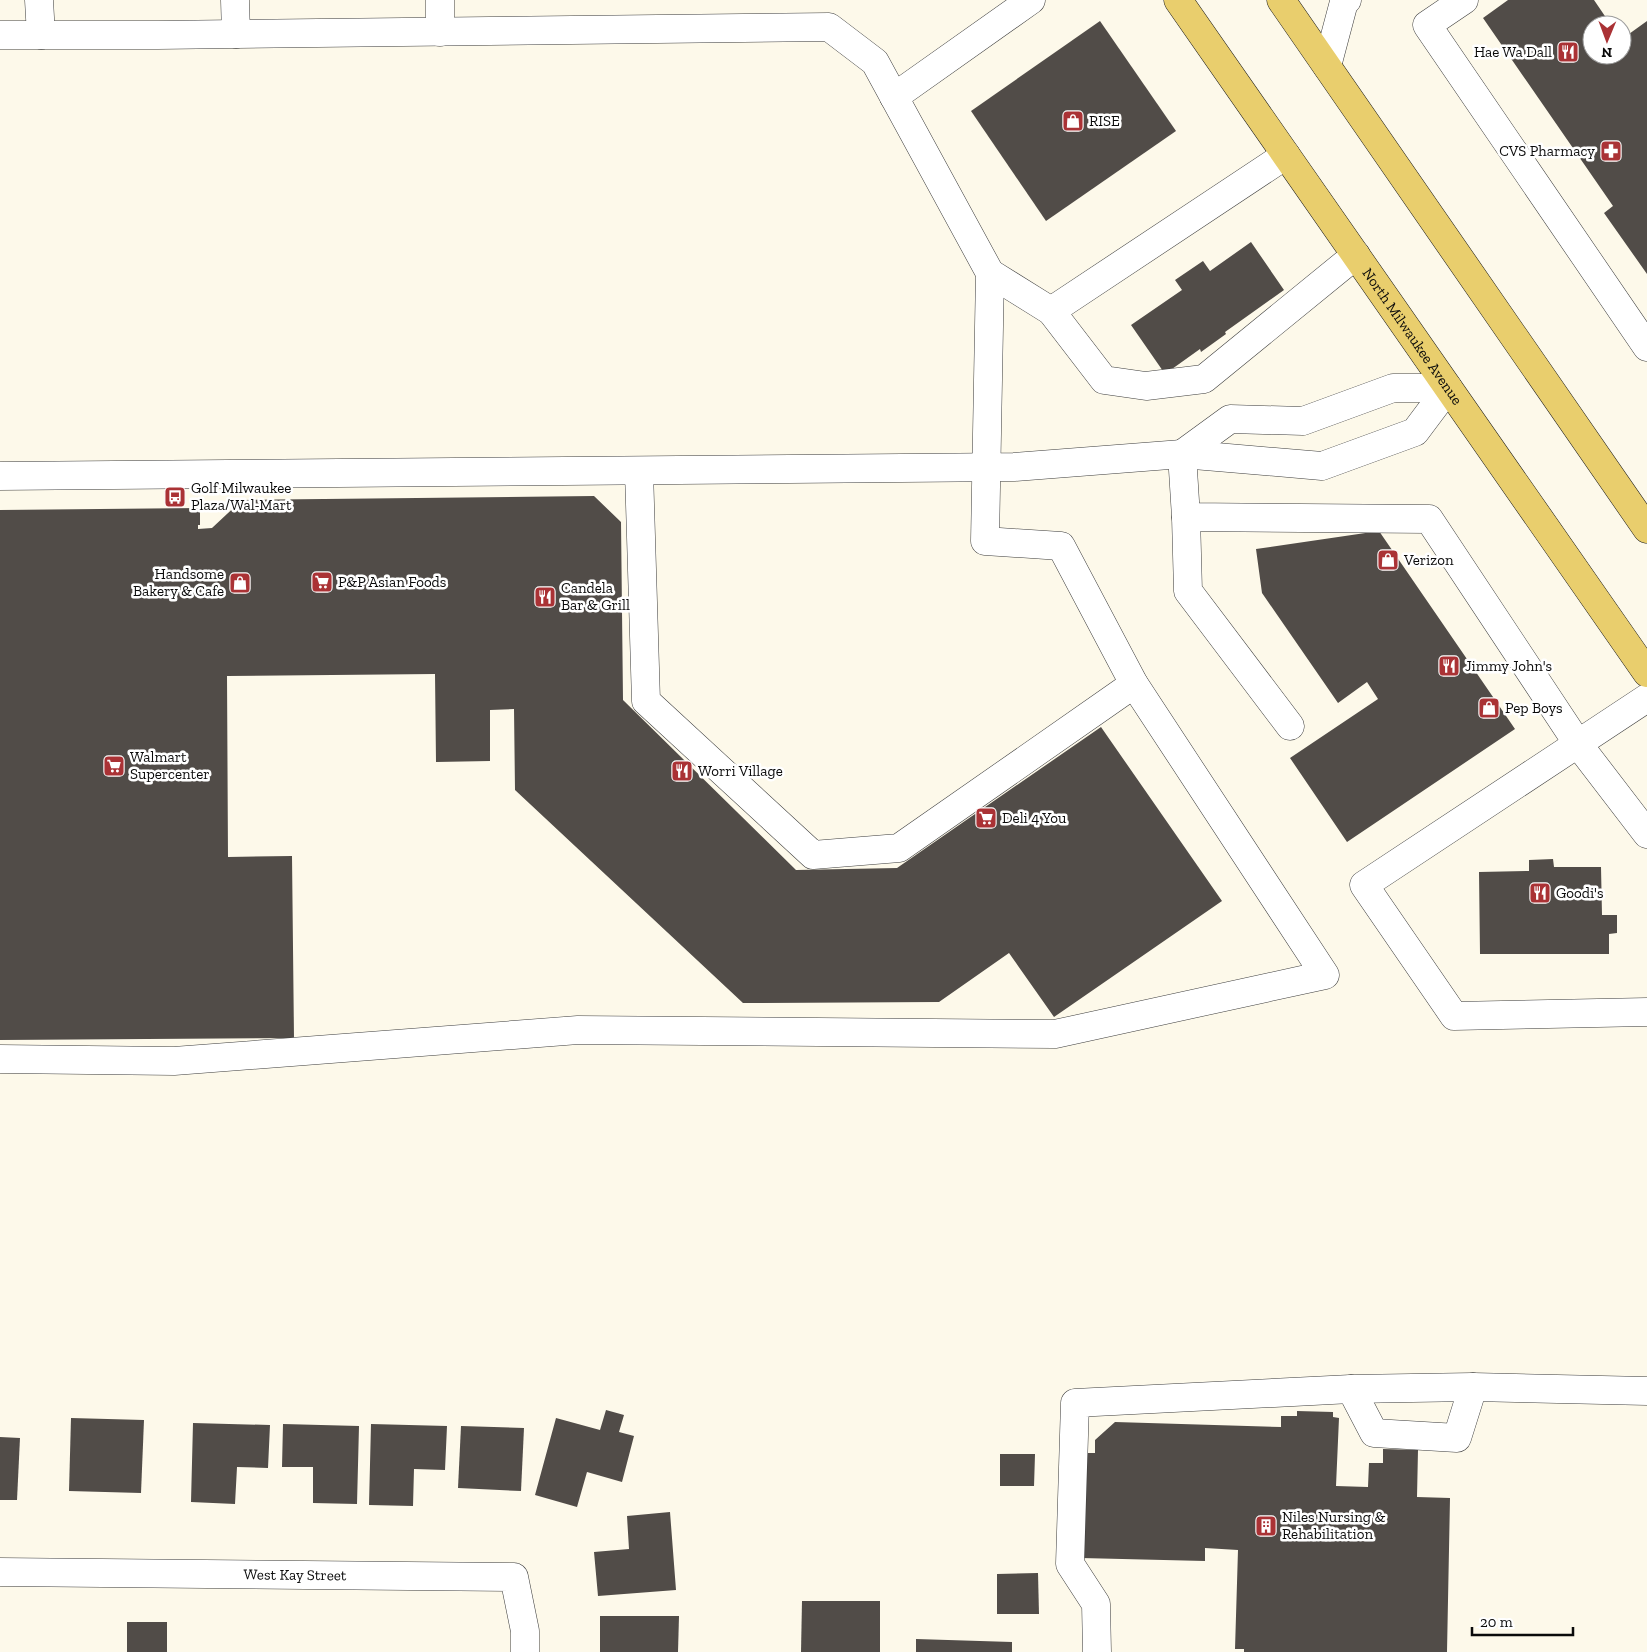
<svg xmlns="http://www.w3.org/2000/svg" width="1647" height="1652" viewBox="0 0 1647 1652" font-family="'Zilla Slab',serif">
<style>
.building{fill:#514c48}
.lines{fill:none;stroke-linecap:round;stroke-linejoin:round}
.minor-casing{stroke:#3d3d3d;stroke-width:29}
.major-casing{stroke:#1b1b1b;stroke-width:29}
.minor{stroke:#fff;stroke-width:28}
.major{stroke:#e9ce6d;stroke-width:28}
.labels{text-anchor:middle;stroke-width:5;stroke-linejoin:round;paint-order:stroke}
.poi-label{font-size:15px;fill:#0a0a0a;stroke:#fff;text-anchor:start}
.street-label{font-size:15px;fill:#0a0a0a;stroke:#fff}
</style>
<rect width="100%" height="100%" fill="#fdf9ea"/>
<!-- building -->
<g class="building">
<path d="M1508 0H1594L1611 25H1592V55H1622V39L1647 21V274L1604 213 1613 206 1483 18Z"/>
<path d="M1100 21 1176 131 1046 221 971 111Z"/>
<path d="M1251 242 1284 290 1225 332 1226 334 1201 352 1200 349 1165 374 1131 325 1182 290 1175 280 1203 261 1210 271Z"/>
<path d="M594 496 621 522 623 700 796 870 897 868 1101 727 1222 901 1054 1017 1009 953 939 1002 743 1003 515 790 514 709 490 710V761L436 762 435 674 227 676 228 857 292 856 294 1038 0 1040V510L200 508V525H198V529L212 528 242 500Z"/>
<path d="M1379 531 1515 729 1347 842 1290 758 1378 699 1367 682 1338 703 1262 593 1256 549Z"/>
<path d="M1553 859 1554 867H1601L1602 915H1617V933L1609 934V954H1480L1479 872 1529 871V860Z"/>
<path d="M606 1410 624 1415 619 1432 634 1436 622 1482 587 1472 577 1507 535 1495 556 1418 600 1430Z"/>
<path d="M1297 1411 1333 1412V1417L1339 1418 1336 1486 1368 1487 1369 1463H1383V1449L1418 1450 1417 1497 1450 1498 1447 1652H1244V1649H1235L1238 1550 1205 1548V1561L1081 1558 1086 1453H1095V1440L1115 1422 1281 1427V1416H1297Z"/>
<path d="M71 1418 144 1420 141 1493 69 1491Z"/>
<path d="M193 1423 270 1425 268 1468 237 1467 235 1504 191 1502Z"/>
<path d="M283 1424 359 1426 357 1504 313 1503V1467H282Z"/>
<path d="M371 1424 447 1426 445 1470 414 1469 413 1506 369 1505Z"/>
<path d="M461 1426 524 1428 521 1491 458 1488Z"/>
<path d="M0 1437 20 1438 17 1500H0Z"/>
<path d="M1000 1454H1035L1034 1486H1000Z"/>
<path d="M670 1512 676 1590 598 1596 594 1552 629 1549 627 1516Z"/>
<path d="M1038 1573 1039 1614H997V1574Z"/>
<path d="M802 1601H880V1652H801Z"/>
<path d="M600 1616H679L678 1652H600Z"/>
<rect x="127" y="1622" width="40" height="30"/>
<path d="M916 1639 1012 1642V1652H916Z"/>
</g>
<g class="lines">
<!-- minor casing -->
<g class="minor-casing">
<g id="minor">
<path d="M39 0 41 35"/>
<path d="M235 0 236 34"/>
<path d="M440 0V32"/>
<path d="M1464 0 1427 25 1647 347"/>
<path d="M0 35H158L829 27 875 62 990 273 985 541 1061 546 1134 684 1325 975 1055 1034 578 1030 174 1061 0 1059"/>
<path d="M1327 66 1344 2 1347 0"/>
<path d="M894 97 1031 0"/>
<path d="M990 273 1051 311 1104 380 1146 386 1204 379 1356 255"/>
<path d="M1051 311 1286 155"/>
<path d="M1182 454 1186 517 1429 519 1578 744 1647 834"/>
<path d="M1182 454 1230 419 1303 421 1393 388H1448"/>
<path d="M639 471 646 701 813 855 899 848 1134 684"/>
<path d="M0 476 1014 467 1182 454 1322 466 1415 432 1448 388"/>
<path d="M1186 517 1188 591 1290 726"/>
<path d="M1647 698 1364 885 1454 1016 1647 1012"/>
<path d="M1351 1389 1374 1433 1457 1438 1473 1387"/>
<path id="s1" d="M0 1572 514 1577 525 1631V1652"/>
<path d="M1097 1652 1096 1604 1070 1564 1075 1403 1351 1389 1473 1387 1647 1391"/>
</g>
</g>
<!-- major casing -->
<g class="major-casing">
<g id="major">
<path id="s2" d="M1178 0 1647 673"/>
<path d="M1281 0 1647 529"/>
</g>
</g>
<!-- minor -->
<use href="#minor" class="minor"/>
<!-- major -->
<use href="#major" class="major"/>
</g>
<!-- icons -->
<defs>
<g id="restaurant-square" transform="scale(1.125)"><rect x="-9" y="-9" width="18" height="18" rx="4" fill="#aa3235" stroke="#fff"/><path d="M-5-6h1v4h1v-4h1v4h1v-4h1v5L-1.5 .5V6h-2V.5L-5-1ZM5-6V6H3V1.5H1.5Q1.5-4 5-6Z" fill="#fff"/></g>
<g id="shop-square" transform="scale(1.125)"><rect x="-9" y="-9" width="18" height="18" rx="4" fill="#aa3235" stroke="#fff"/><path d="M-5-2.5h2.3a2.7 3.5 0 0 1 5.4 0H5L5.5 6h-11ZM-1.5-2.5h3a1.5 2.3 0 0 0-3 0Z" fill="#fff"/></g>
<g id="pharmacy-square" transform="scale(1.125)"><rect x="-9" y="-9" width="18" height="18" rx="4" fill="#aa3235" stroke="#fff"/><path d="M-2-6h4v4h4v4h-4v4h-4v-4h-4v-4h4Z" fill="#fff"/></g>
<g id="bus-square" transform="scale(1.125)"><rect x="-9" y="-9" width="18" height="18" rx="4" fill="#aa3235" stroke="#fff"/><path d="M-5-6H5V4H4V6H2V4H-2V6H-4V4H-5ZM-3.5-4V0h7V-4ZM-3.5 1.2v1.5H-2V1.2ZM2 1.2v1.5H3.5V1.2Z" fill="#fff"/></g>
<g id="supermarket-square" transform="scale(1.125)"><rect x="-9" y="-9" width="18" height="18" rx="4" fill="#aa3235" stroke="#fff"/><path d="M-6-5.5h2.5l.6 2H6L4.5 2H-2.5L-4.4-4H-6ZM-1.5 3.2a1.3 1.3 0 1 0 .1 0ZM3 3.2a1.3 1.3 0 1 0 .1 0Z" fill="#fff"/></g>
<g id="building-square" transform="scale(1.125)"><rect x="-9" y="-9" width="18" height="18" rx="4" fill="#aa3235" stroke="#fff"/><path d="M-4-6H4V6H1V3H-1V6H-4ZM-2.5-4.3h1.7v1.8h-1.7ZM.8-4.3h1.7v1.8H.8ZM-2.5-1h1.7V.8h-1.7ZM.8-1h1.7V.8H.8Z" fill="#fff"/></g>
</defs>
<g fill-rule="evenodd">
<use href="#restaurant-square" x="1568" y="52"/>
<use href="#shop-square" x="1073" y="121"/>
<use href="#pharmacy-square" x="1611" y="151"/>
<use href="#bus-square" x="175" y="497"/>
<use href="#shop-square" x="1388" y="560"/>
<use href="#supermarket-square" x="322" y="582"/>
<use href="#shop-square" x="240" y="583"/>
<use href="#restaurant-square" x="545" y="597"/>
<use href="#restaurant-square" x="1449" y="666"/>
<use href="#shop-square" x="1489" y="708"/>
<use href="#supermarket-square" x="114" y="766"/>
<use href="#restaurant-square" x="682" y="771"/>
<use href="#supermarket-square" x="986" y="818"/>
<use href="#restaurant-square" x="1540" y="893"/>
<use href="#building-square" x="1266" y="1526"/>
</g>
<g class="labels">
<!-- poi labels -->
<g class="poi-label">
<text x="1552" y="57" text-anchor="end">Hae Wa Dall</text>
<text x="1089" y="126">RISE</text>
<text x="1595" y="156" text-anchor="end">CVS Pharmacy</text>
<text x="191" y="493">Golf Milwaukee<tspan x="191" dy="17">Plaza/Wal-Mart</tspan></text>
<text x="1404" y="565">Verizon</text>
<text x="224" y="579" text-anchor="end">Handsome<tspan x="224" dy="17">Bakery &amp; Cafe</tspan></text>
<text x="338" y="587">P&amp;P Asian Foods</text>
<text x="561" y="593">Candela<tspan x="561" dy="17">Bar &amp; Grill</tspan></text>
<text x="1465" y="671">Jimmy John's</text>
<text x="1505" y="713">Pep Boys</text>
<text x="130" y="762">Walmart<tspan x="130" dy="17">Supercenter</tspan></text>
<text x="698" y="776">Worri Village</text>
<text x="1002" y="823">Deli 4 You</text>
<text x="1556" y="898">Goodi's</text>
<text x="1282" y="1522">Niles Nursing &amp;<tspan x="1282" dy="17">Rehabilitation</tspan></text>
</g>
<!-- street labels -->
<g class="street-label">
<text dy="5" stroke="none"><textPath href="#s2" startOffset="410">North Milwaukee Avenue</textPath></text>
<text dy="5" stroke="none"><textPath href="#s1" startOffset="295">West Kay Street</textPath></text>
</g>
</g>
<!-- north arrow -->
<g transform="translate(1607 40) rotate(181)"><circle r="24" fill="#ffffff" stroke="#9d9d9d"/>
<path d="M0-4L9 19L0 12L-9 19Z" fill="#aa3235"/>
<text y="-8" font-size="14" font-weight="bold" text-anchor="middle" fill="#0a0a0a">N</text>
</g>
<!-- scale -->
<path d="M1472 1627v8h101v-8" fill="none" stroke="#0a0a0a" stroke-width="2.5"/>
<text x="1480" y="1627" font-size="15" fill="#0a0a0a" stroke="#ffffff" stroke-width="4" paint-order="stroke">20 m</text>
</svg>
